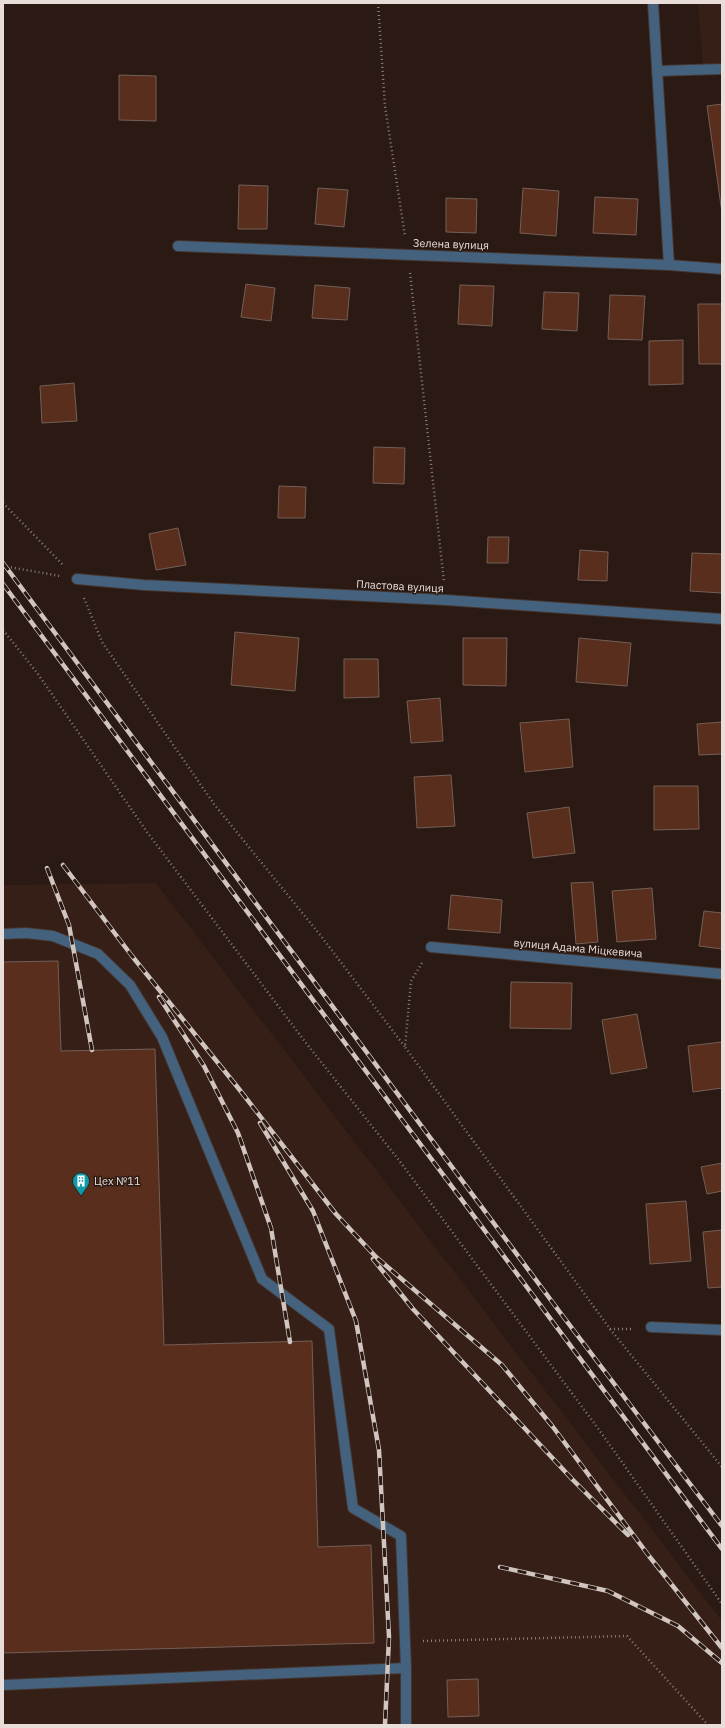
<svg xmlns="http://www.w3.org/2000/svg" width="725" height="1728" viewBox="0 0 725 1728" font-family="'IBM Plex Sans',sans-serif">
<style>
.built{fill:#361f16}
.building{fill:#592e1d;stroke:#735f56}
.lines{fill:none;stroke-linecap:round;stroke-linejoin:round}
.lane-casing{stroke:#45352f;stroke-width:12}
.street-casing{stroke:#45352f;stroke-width:12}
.path{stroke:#8a7c77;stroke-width:2.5;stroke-dasharray:1 3;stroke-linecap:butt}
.lane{stroke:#44617e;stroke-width:10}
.street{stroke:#44617e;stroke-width:10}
.rail-casing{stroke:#d1c5c0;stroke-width:4.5}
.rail{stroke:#2a1a13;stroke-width:3;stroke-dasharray:9;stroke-linecap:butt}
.labels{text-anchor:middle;stroke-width:3;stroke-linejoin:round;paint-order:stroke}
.street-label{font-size:11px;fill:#e9ddd9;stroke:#2a1a13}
.poi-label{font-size:11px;fill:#e9ddd9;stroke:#2a1a13;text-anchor:start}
</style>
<rect width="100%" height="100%" fill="#2a1a13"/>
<!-- built -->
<g class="built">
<path d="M698 3H722V63L703 66Z"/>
<path d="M156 883 722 1621V1725H3V885Z"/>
</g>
<!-- building -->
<g class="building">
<path d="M119 75 156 76V121L119 120Z"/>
<path d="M722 104V213L707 106Z"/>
<path d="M239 185 268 186 267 229H238Z"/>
<path d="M318 188 348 190 344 227 315 224Z"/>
<path d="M523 188 559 191 556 236 520 233Z"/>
<path d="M595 197 638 199 636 235 593 233Z"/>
<path d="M446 198 477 199 476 233 446 232Z"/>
<path d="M246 284 275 288 271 321 241 317Z"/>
<path d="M315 285 350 288 347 320 312 318Z"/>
<path d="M460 285 494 286 492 326 458 324Z"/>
<path d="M544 292 579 293 577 331 542 329Z"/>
<path d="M610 295 645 296 642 340 608 339Z"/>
<path d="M698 304H722V364H699Z"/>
<path d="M683 340V384L649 385V341Z"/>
<path d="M74 383 77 421 42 423 40 386Z"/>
<path d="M374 447 405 448 404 484 373 483Z"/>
<path d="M279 486 306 487 305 518H278Z"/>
<path d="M178 528 186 565 156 570 149 534Z"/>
<path d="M488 537H509L508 563H487Z"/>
<path d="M580 550 608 552 607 581 578 580Z"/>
<path d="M692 553 722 554V593L690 591Z"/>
<path d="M235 632 299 638 295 691 231 685Z"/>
<path d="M463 638H507L506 686 463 685Z"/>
<path d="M579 638 631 643 627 686 576 682Z"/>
<path d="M344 659H378L379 697 344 698Z"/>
<path d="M440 698 443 741 411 743 407 701Z"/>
<path d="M569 719 573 767 525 772 520 723Z"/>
<path d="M722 722V754L699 755 697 724Z"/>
<path d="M451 775 455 826 417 828 414 777Z"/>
<path d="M654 786H698L699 829 654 830Z"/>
<path d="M569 807 575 853 533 858 527 813Z"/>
<path d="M593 882 598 942 576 944 571 883Z"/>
<path d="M652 888 656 939 617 942 612 891Z"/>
<path d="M451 895 502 900 500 933 448 929Z"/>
<path d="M704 911 722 913V949L699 946Z"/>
<path d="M58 961 61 1051 155 1049 164 1345 312 1341 318 1547 371 1545 374 1643 3 1653V962Z"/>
<path d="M511 982 572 983 571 1029 510 1028Z"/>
<path d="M637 1014 647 1068 611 1074 602 1020Z"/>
<path d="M722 1042V1088L693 1092 688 1046Z"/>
<path d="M722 1163V1191L707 1194 701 1167Z"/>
<path d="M686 1201 691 1261 650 1264 646 1204Z"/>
<path d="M722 1230V1287L708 1288 703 1232Z"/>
<path d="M478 1679 479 1716 448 1717 447 1680Z"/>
</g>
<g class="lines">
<!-- lane casing -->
<g class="lane-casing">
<g id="lane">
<path d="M657 71 722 69"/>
<path d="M3 934 26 933 53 936 98 954 130 985 162 1037 262 1279 329 1329 353 1508 401 1536 406 1668V1725"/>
<path d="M3 1685 406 1668"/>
</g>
</g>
<!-- street casing -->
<g class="street-casing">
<g id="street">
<path d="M653 3 669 265"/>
<path d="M178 246 669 265 722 269"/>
<path d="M77 579 144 585 446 600 722 619"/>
<path d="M431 947 722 974"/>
<path d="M651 1327 722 1330"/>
</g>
</g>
<!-- path -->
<g class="path">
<path d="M378 3 385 106 405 236"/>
<path d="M410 273 444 582"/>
<path d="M3 503 64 566"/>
<path d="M3 566 60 576"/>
<path d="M84 598 102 642 214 804 321 936 405 1047"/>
<path d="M3 630 38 674 147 832 306 1043 398 1159 600 1431 722 1604"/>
<path d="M422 963 411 981 405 1047 610 1329H633"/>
<path d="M610 1329 722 1467"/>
<path d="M423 1641 627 1636 708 1725"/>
</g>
<!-- lane -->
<use href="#lane" class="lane"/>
<!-- street -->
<use href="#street" class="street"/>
<!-- rail casing -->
<g class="rail-casing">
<g id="rail">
<path d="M3 563 559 1311 722 1526"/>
<path d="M3 584 722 1549"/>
<path d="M63 865 132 956 239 1089 336 1214 376 1257 502 1365 553 1427 649 1556 722 1648"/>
<path d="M47 868 69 925 92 1050"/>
<path d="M159 997 204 1066 238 1133 271 1228 290 1342"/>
<path d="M260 1123 313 1211 356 1321 379 1450 389 1637 385 1725"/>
<path d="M373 1259 413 1309 573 1480 628 1535"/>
<path d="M500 1567 608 1591 678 1626 722 1663"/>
</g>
</g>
<!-- rail -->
<use href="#rail" class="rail"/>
</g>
<!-- icons -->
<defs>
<g id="building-pin" transform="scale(0.9)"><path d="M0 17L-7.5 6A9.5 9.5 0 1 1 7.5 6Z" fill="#0f9aa8" stroke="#2a1a13"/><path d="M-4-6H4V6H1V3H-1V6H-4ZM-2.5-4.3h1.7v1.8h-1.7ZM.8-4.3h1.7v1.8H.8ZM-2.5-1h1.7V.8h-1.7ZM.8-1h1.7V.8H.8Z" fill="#fff"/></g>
</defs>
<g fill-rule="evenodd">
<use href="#building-pin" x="81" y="1181"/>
</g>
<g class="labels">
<!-- street labels -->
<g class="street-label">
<text transform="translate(451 244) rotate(2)" y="4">Зелена вулиця</text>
<text transform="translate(400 586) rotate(3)" y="4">Пластова вулиця</text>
<text transform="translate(578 948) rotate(5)" y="4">вулиця Адама Міцкевича</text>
</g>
<!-- poi labels -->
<g class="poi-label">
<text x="94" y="1185">Цех №11</text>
</g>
</g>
<!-- border -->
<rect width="725" height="1728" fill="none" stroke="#e9ddd9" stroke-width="8"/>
</svg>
